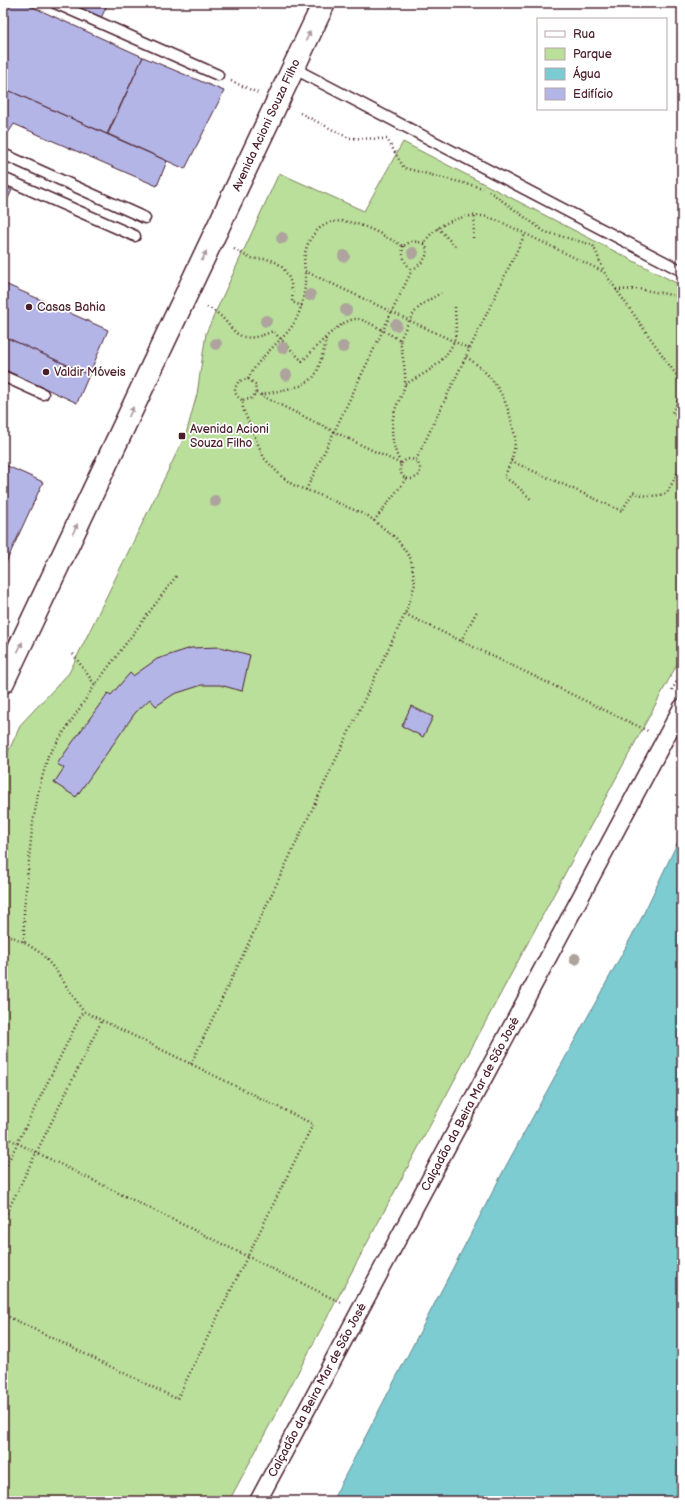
<svg xmlns="http://www.w3.org/2000/svg" width="685" height="1504" viewBox="0 0 685 1504" font-family="'Balsamiq Sans',sans-serif">
<style>
.green{fill:#b9df9a;stroke:#827f62}
.water{fill:#7bccd2;stroke:#67878f}
.building{fill:#b4b5e7;stroke:#4a1f2b}
.lines{fill:none;stroke-linecap:round;stroke-linejoin:round}
.service-casing{stroke:#4a1f2b;stroke-width:13}
.pedestrian-casing{stroke:#4a1f2b;stroke-width:19}
.primary-casing{stroke:#4a1f2b;stroke-width:25}
.path{stroke:#4a1f2b;stroke-width:2.5;stroke-dasharray:1 3;stroke-linecap:butt}
.service{stroke:#fff;stroke-width:10}
.pedestrian{stroke:#fff;stroke-width:16}
.primary{stroke:#fff;stroke-width:22}
.path-bridge{stroke:#4a1f2b;stroke-width:2.5;stroke-dasharray:1 3;stroke-linecap:butt}
.tree{fill:#aea49d}
.oneway{fill:#ae9aa0}
.poi-dot{fill:#4a1f2b;stroke:#fff;stroke-width:1.5}
.labels{text-anchor:middle;stroke-width:3.5;stroke-linejoin:round;paint-order:stroke}
.street-label{font-size:12px;fill:#4a1f2b;stroke:#fff}
.poi-label{font-size:12px;fill:#4a1f2b;stroke:#fff;text-anchor:start}
</style>
<rect width="100%" height="100%" fill="#fff"/>
<filter id="ink" filterUnits="userSpaceOnUse"><feTurbulence type="fractalNoise" baseFrequency=".025" numOctaves="2"/><feDisplacementMap in="SourceGraphic" scale="8" xChannelSelector="R" yChannelSelector="G"/><feConvolveMatrix kernelMatrix="1 2 1 2 8 2 1 2 1" color-interpolation-filters="sRGB"/></filter>
<g filter="url(#ink)">
<!-- green -->
<path class="green" d="M403 142 682 286V655L229 1501H3V763L21 724 69 673 186 434 197 394 206 333 279 173 364 211Z"/>
<!-- water -->
<path class="water" d="M682 833V1501H332L507 1164 640 921Z"/>
<!-- building -->
<g class="building">
<path d="M3 3H24L143 57 107 134 3 88Z"/>
<path d="M66 3H108L101 18Z"/>
<path d="M143 57 224 91 185 169 108 134Z"/>
<path d="M3 88 167 161 157 186 14 124 3 141Z"/>
<path d="M3 186 12 190 3 209Z"/>
<path d="M3 283 108 330 89 375 3 336Z"/>
<path d="M3 336 89 375 77 403 3 369Z"/>
<path d="M3 464 43 482 3 569Z"/>
<path d="M220 647 250 655 242 691 220 685H202L174 694 156 706 150 699 135 713 76 797 54 783 64 768 57 764 108 693 111 695 130 673 133 676 157 659 191 648Z"/>
<path d="M411 706 433 717 423 737 402 726Z"/>
</g>
<g class="lines">
<!-- service casing -->
<g class="service-casing">
<g id="service">
<path d="M55 3 218 75"/>
<path d="M293 68 682 271"/>
<path d="M3 154 145 218"/>
<path d="M3 178 135 236"/>
<path d="M3 376 43 394"/>
</g>
</g>
<!-- pedestrian casing -->
<g class="pedestrian-casing">
<path id="pedestrian" d="M258 1501 682 707"/>
</g>
<!-- primary casing -->
<g class="primary-casing">
<path id="primary" d="M3 682 324 3"/>
</g>
<!-- path -->
<g class="path">
<path d="M231 81 258 93"/>
<path d="M300 113 349 138 387 139 404 168 483 188"/>
<path d="M489 191 545 232 593 245 604 271"/>
<path d="M438 228 455 246"/>
<path d="M473 238 475 216"/>
<path d="M424 243 412 241 403 246C378 233 337 205 314 234 305 245 303 258 305 271L470 349"/>
<path d="M403 246C402 256 404 263 412 270"/>
<path d="M234 249C239 252 244 255 248 257 255 260 263 258 271 260 288 266 294 286 292 302L302 306"/>
<path d="M616 290 639 289 682 297"/>
<path d="M207 307C237 320 228 351 273 331L302 361C315 350 339 318 358 319 365 319 392 336 400 340 402 354 406 370 405 383 404 391 399 400 396 407 389 426 392 447 401 464 397 478 411 484 420 474V467C416 457 407 457 401 464"/>
<path d="M400 340C413 312 414 308 441 293"/>
<path d="M466 357C491 372 506 396 512 424 513 429 515 434 515 439 515 453 510 465 504 477L516 485 532 500"/>
<path d="M248 379C256 362 270 350 283 337 301 319 306 296 305 271"/>
<path d="M405 384C427 373 454 358 456 330 456 322 455 314 455 305"/>
<path d="M256 393 319 424"/>
<path d="M261 395 300 386 313 378 317 372 325 346 326 337"/>
<path d="M349 439 401 464"/>
<path d="M416 460 525 234"/>
<path d="M511 461 622 511 633 492C645 497 654 497 667 493L682 464"/>
<path d="M306 490 412 270C422 263 432 255 424 243 435 225 460 214 481 216 487 216 493 219 499 221L604 272 677 376C683 394 680 397 672 413L682 419"/>
<path d="M374 521 406 479"/>
<path d="M405 614 648 731"/>
<path d="M461 641 477 611"/>
<path d="M73 654 95 685"/>
<path d="M672 690 682 672"/>
<path d="M3 933 24 942 42 954 57 972 83 1011 313 1124 177 1399 3 1314"/>
<path d="M24 942V911L32 829 38 793 48 756 95 685 177 575"/>
<path d="M191 1064 405 614 415 584 411 559 396 538 368 516 322 496 293 485 281 476 264 458 243 409 242 400C234 395 233 389 239 381L248 379 255 384 256 393 251 399 242 400"/>
<path d="M3 1136 342 1303"/>
<path d="M3 1172 83 1011"/>
<path d="M3 1220 102 1020"/>
</g>
<!-- service -->
<use href="#service" class="service"/>
<!-- pedestrian -->
<use href="#pedestrian" class="pedestrian"/>
<!-- primary -->
<use href="#primary" class="primary"/>
<!-- path-bridge -->
<path class="path-bridge" d="M319 424 349 439"/>
</g>
<!-- trees -->
<g class="tree">
<circle cx="282" cy="238" r="6"/>
<circle cx="413" cy="253" r="6"/>
<circle cx="344" cy="256" r="6"/>
<circle cx="310" cy="295" r="6"/>
<circle cx="346" cy="310" r="6"/>
<circle cx="266" cy="321" r="6"/>
<circle cx="396" cy="325" r="6"/>
<circle cx="216" cy="344" r="6"/>
<circle cx="343" cy="347" r="6"/>
<circle cx="283" cy="348" r="6"/>
<circle cx="286" cy="375" r="6"/>
<circle cx="215" cy="501" r="6"/>
<circle cx="575" cy="959" r="6"/>
</g>
<!-- one-way arrows -->
<defs><path id="oneway-solid" d="M-6-.8H1V-3.2L6.5 0L1 3.2V.8H-6Z"/></defs>
<g class="oneway">
<use href="#oneway-solid" transform="translate(308 36) rotate(-65)"/>
<use href="#oneway-solid" transform="translate(204 256) rotate(-65)"/>
<use href="#oneway-solid" transform="translate(131 412) rotate(-65)"/>
<use href="#oneway-solid" transform="translate(75 529) rotate(-65)"/>
<use href="#oneway-solid" transform="translate(20 647) rotate(-65)"/>
</g>
</g>
<!-- markers -->
<g class="poi-dot">
<circle cx="29" cy="307" r="4"/>
<circle cx="46" cy="372" r="4"/>
<rect x="178" y="432" width="8" height="8" rx="2"/>
</g>
<g class="labels">
<!-- street labels -->
<g class="street-label">
<text transform="translate(266 125) rotate(-65)" y="4">Avenida Acioni Souza Filho</text>
<text transform="translate(470 1104) rotate(-62)" y="4">Calçadão da Beira Mar de São José</text>
<text transform="translate(317 1390) rotate(-62)" y="4">Calçadão da Beira Mar de São José</text>
</g>
<!-- poi labels -->
<g class="poi-label">
<text x="37" y="311">Casas Bahia</text>
<text x="54" y="376">Valdir Móveis</text>
<text x="190" y="433">Avenida Acioni<tspan x="190" dy="14">Souza Filho</tspan></text>
</g>
</g>
<!-- margin -->
<rect width="685" height="1504" fill="none" stroke="#fff" stroke-width="16"/>
<rect x="8" y="8" width="669" height="1488" fill="none" stroke="#4a1f2b" stroke-width="1.5" filter="url(#ink)"/>
<!-- legend -->
<rect x="537" y="18" width="130" height="92" fill="#ffffff" stroke="#b7a5aa"/>
<rect x="545" y="31" width="20" height="6" fill="#ffffff" stroke="#b7a5aa"/>
<text x="573" y="38" font-size="12" fill="#4a1f2b">Rua</text>
<rect x="545" y="48" width="20" height="12" fill="#b9df9a" stroke="#b7a5aa"/>
<text x="573" y="58" font-size="12" fill="#4a1f2b">Parque</text>
<rect x="545" y="68" width="20" height="12" fill="#7bccd2" stroke="#b7a5aa"/>
<text x="573" y="78" font-size="12" fill="#4a1f2b">Água</text>
<rect x="545" y="88" width="20" height="12" fill="#b4b5e7" stroke="#b7a5aa"/>
<text x="573" y="98" font-size="12" fill="#4a1f2b">Edifício</text>
</svg>
